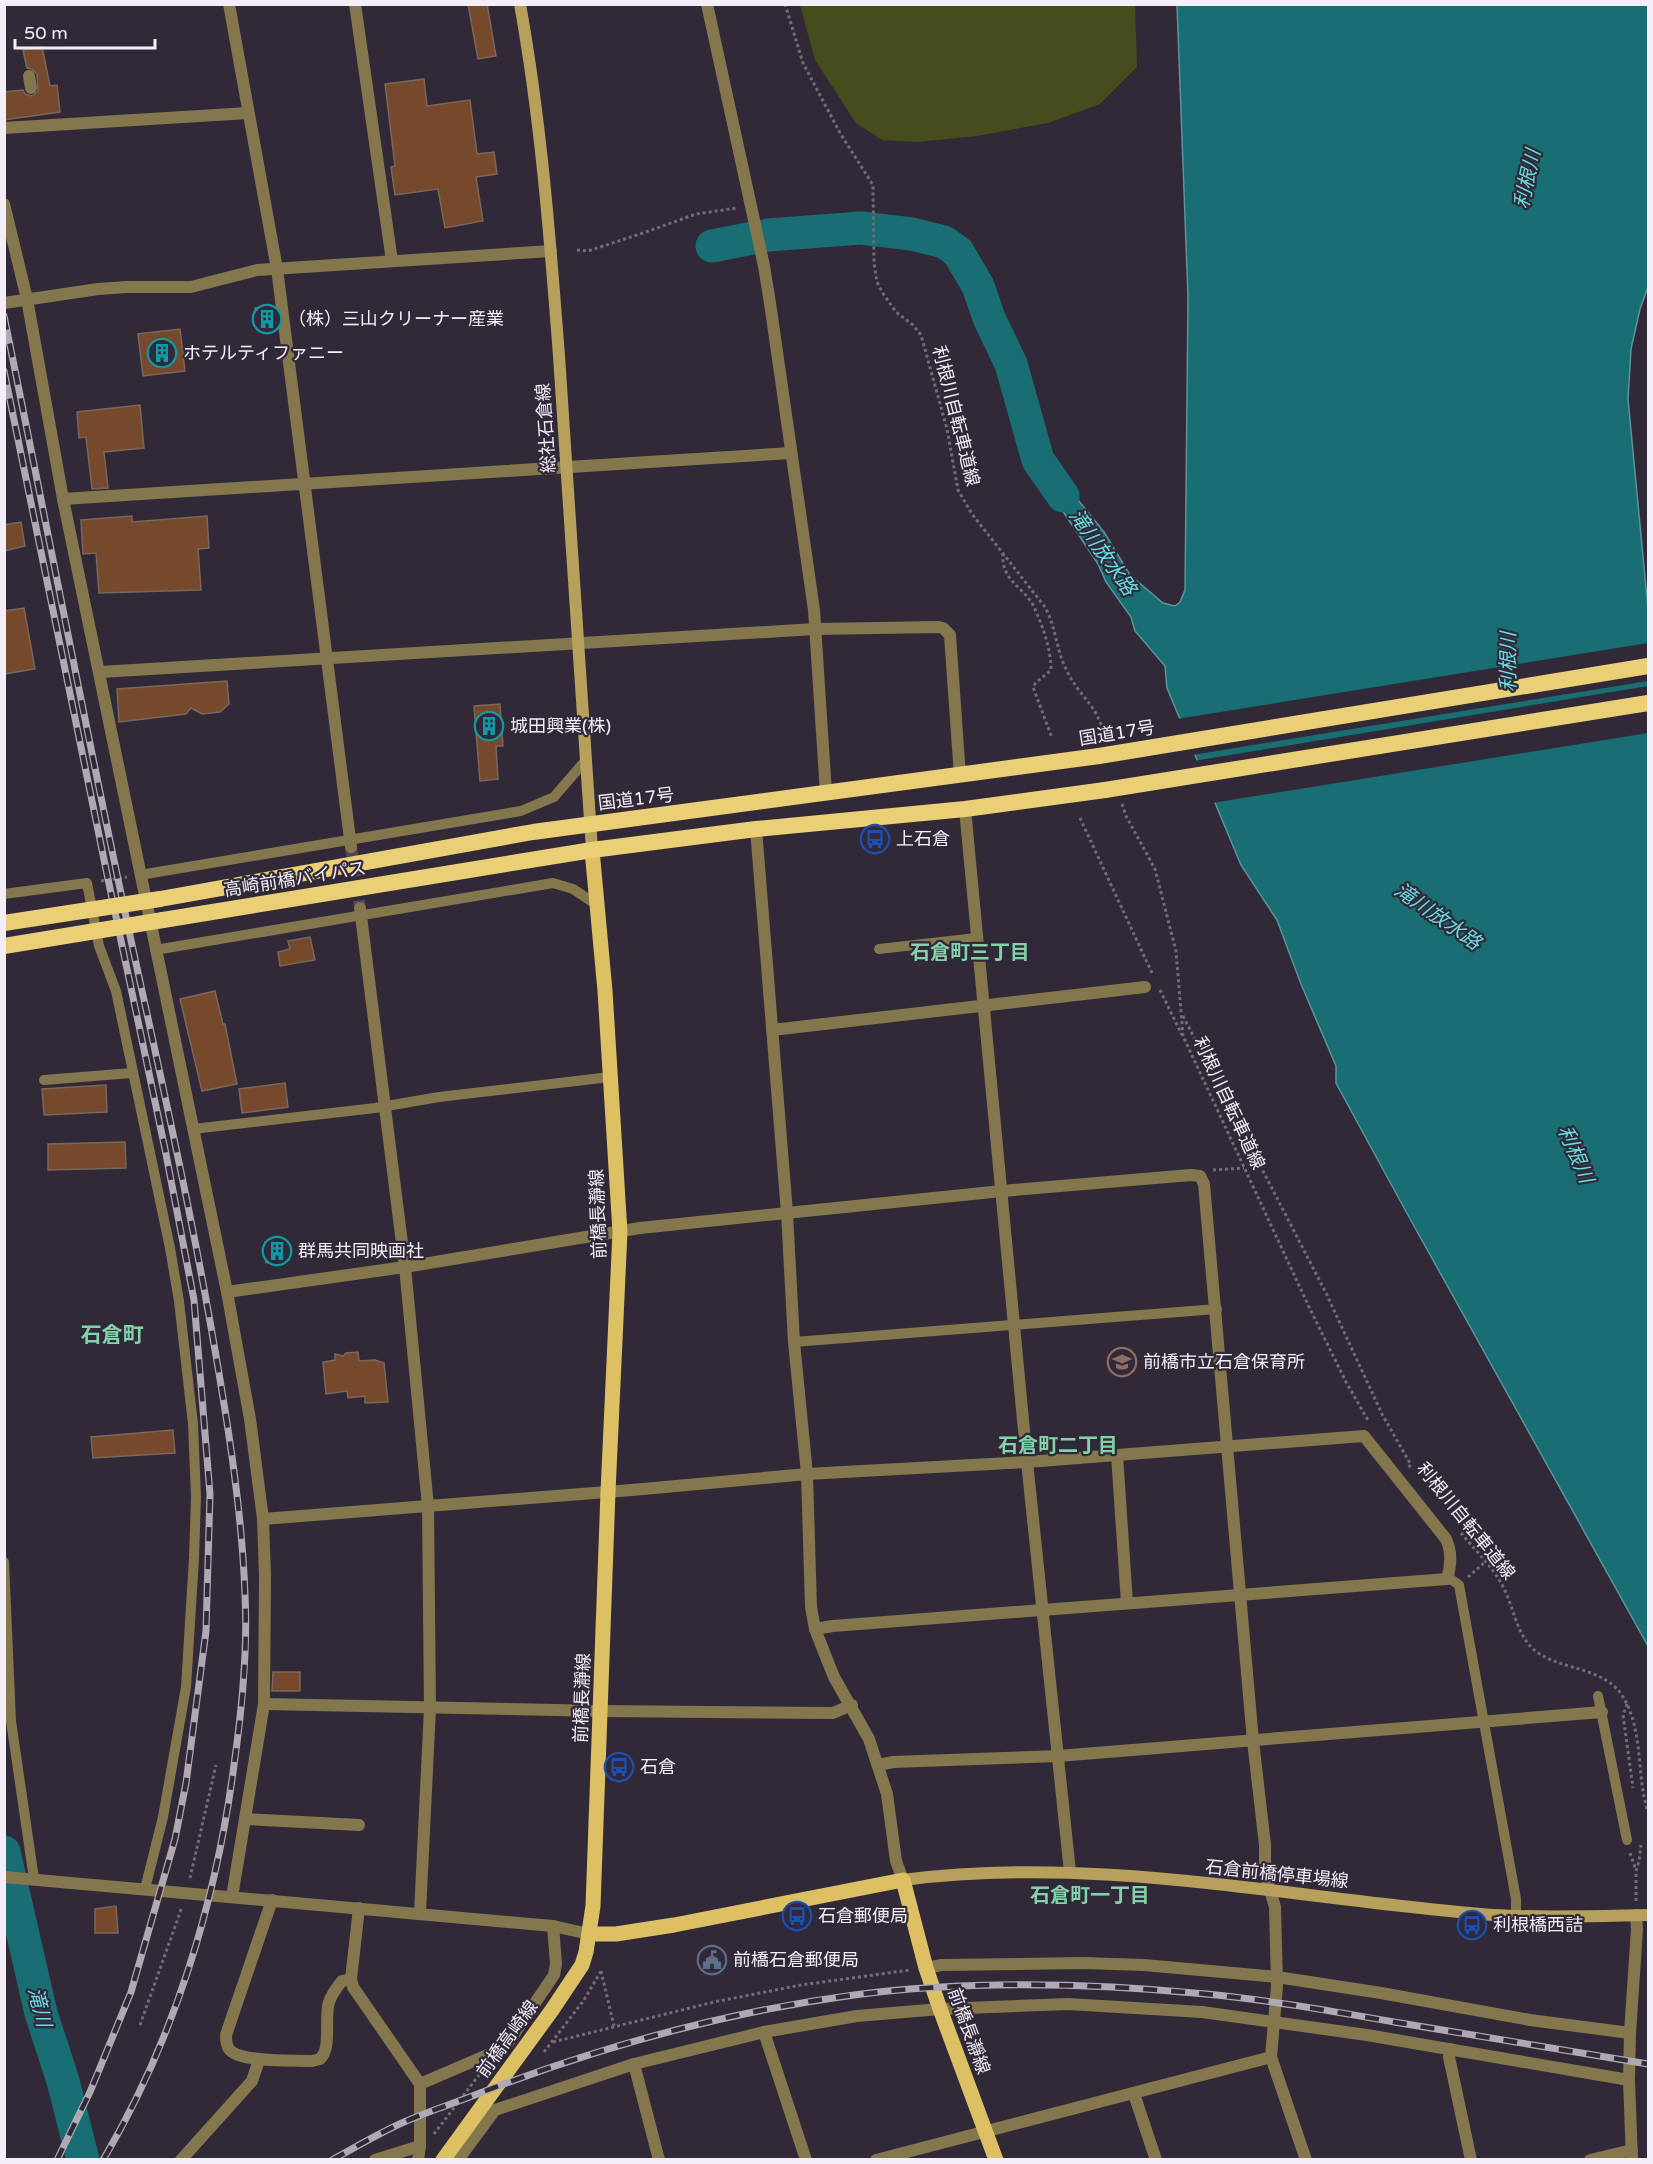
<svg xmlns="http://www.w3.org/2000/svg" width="1653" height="2164" viewBox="0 0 1653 2164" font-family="'Varela Round','Noto Sans JP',sans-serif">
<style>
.green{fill:#474c1d}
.water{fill:#186e72;stroke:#5a949a;stroke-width:1.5}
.pier{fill:#312938}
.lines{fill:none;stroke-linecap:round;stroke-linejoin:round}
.river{stroke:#186e72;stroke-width:33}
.building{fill:#77492c;stroke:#79675c;stroke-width:1.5}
.minor-tunnel{stroke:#4e4755;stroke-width:12;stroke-dasharray:12 6;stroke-linecap:butt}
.path{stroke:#736c79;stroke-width:3;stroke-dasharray:3 3;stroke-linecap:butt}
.service{stroke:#84774d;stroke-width:10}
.pedestrian{stroke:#84774d;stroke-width:12}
.minor{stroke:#84774d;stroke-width:12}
.tertiary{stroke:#84774d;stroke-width:12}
.secondary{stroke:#b6a05b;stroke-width:12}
.primary{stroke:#ddc064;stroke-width:15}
.trunk{stroke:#ebcf76;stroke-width:16}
.rail-casing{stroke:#afa9b4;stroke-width:7}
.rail{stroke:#312938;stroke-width:4.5;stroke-dasharray:14;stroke-linecap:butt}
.trunk-bridge{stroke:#ebcf76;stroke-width:16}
.labels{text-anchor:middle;stroke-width:4.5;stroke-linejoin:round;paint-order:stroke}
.poi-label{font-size:18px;fill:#f3eef8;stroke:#312938;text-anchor:start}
.street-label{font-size:18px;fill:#f3eef8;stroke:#312938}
.water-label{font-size:20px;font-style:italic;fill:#66dde3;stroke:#312938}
.neighbourhood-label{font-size:20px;font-weight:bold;fill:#82d3a9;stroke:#312938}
.quarter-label{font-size:21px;font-weight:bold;fill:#82d3a9;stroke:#312938}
</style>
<rect width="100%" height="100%" fill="#312938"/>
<!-- green -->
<path class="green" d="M800 5H1135L1137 67 1100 104 1048 123 977 136 917 142 882 140 856 123 815 60Z"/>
<!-- water -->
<path class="water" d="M1177 5H1648V287L1640 309 1631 349 1628 399 1648 609V1646L1409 1217 1336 1083V1066L1301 984 1277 920 1241 865 1167 688 1165 666 1135 631 1131 617 1106 582 1098 564 1038 474V460L1070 490 1104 532 1130 575 1163 603 1175 606 1180 602 1185 590 1188 297Z"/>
<!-- pier -->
<g class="pier">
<path d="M1648 643V681L1192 755 1177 719Z"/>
<path d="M1648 686V733L1212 803 1194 761Z"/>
</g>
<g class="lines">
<!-- river -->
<g class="river">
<path d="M712 246 768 235 861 228 912 234 944 242 958 252 978 286 989 318 1011 364 1038 460 1063 496"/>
<path d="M4 1852 41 2013 63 2081 83 2160"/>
</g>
</g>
<!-- building -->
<g class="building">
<path d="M468 4H487L496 56 478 59Z"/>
<path d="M42 47 50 86 57 85 60 112 4 120V92L23 90 25 94 32 96 38 91 37 74 32 69 27 68 23 50Z"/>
<path d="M424 79 427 106 470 100 477 154 494 152 497 174 476 177 483 221 445 228 438 189 395 195 391 167 395 166 385 84Z"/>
<path d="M263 307 274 310 276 328 257 330 255 308Z"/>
<path d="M180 329 185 371 143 376 138 334Z"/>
<path d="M140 405 144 448 104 452 108 488 92 489 86 437 79 438 77 412Z"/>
<path d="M132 516V522L207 516 209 548 198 549 201 590 99 593 96 553 83 554 81 520Z"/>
<path d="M21 522 25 546 4 551V525Z"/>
<path d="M24 608 35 669 4 674V611Z"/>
<path d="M227 681 229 704 220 712 202 714 191 708 186 714 119 722 117 689Z"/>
<path d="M500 704 503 746H496L498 779 480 781 474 706Z"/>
<path d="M310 937 315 960 280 966 278 952 290 949 288 941Z"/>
<path d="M215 991 223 1024H225L237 1084 202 1091 180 999Z"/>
<path d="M285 1083 288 1107 242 1113 239 1089Z"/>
<path d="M106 1085 107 1112 44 1115 42 1089Z"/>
<path d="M125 1142 126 1168 48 1170V1144Z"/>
<path d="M287 1241 289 1260 266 1263 265 1242Z"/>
<path d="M358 1352 359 1361 375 1360 384 1363 388 1402 365 1403V1396L348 1398 347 1391 326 1394 323 1362 335 1360V1354L343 1356 346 1353Z"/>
<path d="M173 1430 175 1453 93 1458 91 1437Z"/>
<path d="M273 1672H300V1691H272Z"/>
<path d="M116 1906 118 1933H95V1909Z"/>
</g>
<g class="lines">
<!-- minor-tunnel -->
<path class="minor-tunnel" d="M351 847 360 908"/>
<!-- path -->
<g class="path">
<path d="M785 4 803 63 840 133 873 185 874 263 877 282 882 292 896 312 913 325 921 335 947 429 958 490 972 514 1045 607C1056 627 1056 649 1066 669 1078 696 1097 703 1105 737"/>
<path d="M577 250 588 251 640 234 696 214 737 208"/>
<path d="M1003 553C1001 582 1023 585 1034 607 1043 627 1051 649 1051 670 1045 676 1037 680 1033 687L1052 738"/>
<path d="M1122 804 1126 816 1155 869 1176 951 1183 1036 1310 1309 1346 1382 1369 1422"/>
<path d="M1080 818 1152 973"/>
<path d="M101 881 127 877"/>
<path d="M1160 990 1182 1035"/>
<path d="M1183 1016 1326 1293 1382 1414 1411 1465 1407 1468"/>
<path d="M1213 1170 1244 1168"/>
<path d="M1461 1533C1474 1549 1491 1565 1501 1583 1513 1603 1515 1631 1532 1648 1556 1671 1604 1665 1623 1697 1644 1731 1636 1776 1648 1812"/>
<path d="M1468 1577 1485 1562"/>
<path d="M1627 1704 1623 1715 1633 1788"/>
<path d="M1630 1853 1636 1870"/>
<path d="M190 1878 216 1765"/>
<path d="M1636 1901V1871L1639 1861 1641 1845"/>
<path d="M601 1971 614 2026"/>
<path d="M140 2025 182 1907"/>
<path d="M553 2042 714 2002 801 1985 910 1970"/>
<path d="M544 2052 584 2000 601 1971"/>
<path d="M434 2134 479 2075"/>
</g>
<!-- service -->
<g class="service">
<path d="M140 875 521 811 554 797 585 761"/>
<path d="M4 894 87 883 99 946 116 991 170 1248 179 1301 193 1424 196 1497 194 1558 186 1687 163 1817 145 1889"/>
<path d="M879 949 976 938"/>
<path d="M155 950 553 883 573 889 597 905"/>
<path d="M44 1080 132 1073"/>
<path d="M193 1129 375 1108 439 1097 610 1077"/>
<path d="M794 1342 1217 1309"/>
<path d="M4 1562 11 1721 34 1879"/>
<path d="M1447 1579 1452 1580 1459 1585 1516 1899V1916"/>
<path d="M1598 1696 1627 1840"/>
</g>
<!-- pedestrian -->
<path class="pedestrian" d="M29 76 31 88"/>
<!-- minor -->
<g class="minor">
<path d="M229 4 277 269 351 847"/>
<path d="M355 4 392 261"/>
<path d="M707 4 764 266 770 303 814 610 826 793"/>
<path d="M4 128 248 113"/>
<path d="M4 204 27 299 63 499 227 1292 250 1419 263 1519 265 1576 264 1704 232 1897"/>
<path d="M4 303 98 289 127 287H191L257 270 551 251"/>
<path d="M63 499 791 453"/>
<path d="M100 672 815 629 939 627 943 628 950 635 960 776"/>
<path d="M965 809 1027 1462 1070 1872"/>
<path d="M756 829 787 1213 794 1342 807 1474 811 1607 815 1629 826 1657 834 1677 869 1739 887 1794 896 1861 903 1880"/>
<path d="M360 908 405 1267 428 1506 430 1708 420 1913"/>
<path d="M772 1030 1145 987"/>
<path d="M227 1292 405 1267 640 1228 1002 1191 1191 1175 1200 1176 1204 1184 1253 1741 1265 1845V1873L1275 1907 1277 1986 1271 2057 1306 2160"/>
<path d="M1117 1455 1127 1603"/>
<path d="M263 1519 632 1490 807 1474 1027 1462 1364 1436 1446 1539C1452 1552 1451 1566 1447 1579L833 1626 815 1629"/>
<path d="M264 1704 601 1711 833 1713 852 1705"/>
<path d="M878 1765 893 1762 1058 1756 1602 1712"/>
<path d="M245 1819 359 1825"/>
<path d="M272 1900 226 2035C226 2040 226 2045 229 2049 239 2063 295 2060 312 2061L320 2059C332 2049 324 2017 329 2002 332 1994 337 1987 342 1981L351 1979"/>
<path d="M359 1908 351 1979 353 1987 420 2084V2146L418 2160"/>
<path d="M926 1968 942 1965 1083 1963 1144 1965 1277 1977 1381 1993 1530 2020 1630 2033"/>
<path d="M764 2032 806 2160"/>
<path d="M1450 2049 1449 2057 1471 2160"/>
<path d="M634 2064 659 2160"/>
<path d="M420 2084 499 2050 508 2043 554 1975 556 1964 553 1926"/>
<path d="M1134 2094 1156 2160"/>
<path d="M181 2160 252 2081 259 2060"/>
<path d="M375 2160 420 2146"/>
<path d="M458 2160 495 2110 634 2064 764 2032 857 2016 940 2009 1068 2004 1202 2012 1367 2035 1629 2080"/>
<path d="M1590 2160 1632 2150"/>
<path d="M1632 2160 1629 2080 1630 2033 1637 1929 1636 1915"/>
</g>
<!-- tertiary -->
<g class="tertiary">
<path d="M4 1877 553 1926 589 1934"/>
<path d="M876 2160 1271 2057"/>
</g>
<!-- secondary -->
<g class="secondary">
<path d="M520 4C541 121 550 238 559 356 571 521 580 686 592 850"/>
<path d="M903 1880C1100 1854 1298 1900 1494 1915 1545 1918 1597 1916 1648 1915"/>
</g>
<!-- primary -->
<g class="primary">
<path d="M589 1934H616L674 1925 903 1880 926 1968 940 2009 996 2160"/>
<path d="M443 2160 552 2010 582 1965 586 1952 593 1906 608 1492 620 1232 605 991 592 850"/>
</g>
<!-- trunk -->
<g class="trunk">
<path d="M160 899 533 832 1099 756"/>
<path d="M163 920 592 850 756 829 965 809 1105 790"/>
</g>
<!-- rail casing -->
<g class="rail-casing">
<g id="rail">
<path d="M4 316C46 521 85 726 129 931 159 1070 191 1209 215 1350 229 1431 242 1513 245 1595 248 1652 242 1709 234 1765 216 1903 174 2040 103 2160"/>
<path d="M4 371 108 879 165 1149 194 1300 210 1494 206 1631 186 1783 175 1839 131 1992 90 2092 57 2160"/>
<path d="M332 2160C356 2147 379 2133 404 2122 429 2111 455 2103 480 2093 600 2047 725 2012 854 1995 970 1980 1090 1983 1206 1994 1269 2000 1331 2011 1394 2022 1479 2036 1564 2050 1648 2064"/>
</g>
</g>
<!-- rail -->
<use href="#rail" class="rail"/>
<!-- trunk-bridge -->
<g class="trunk-bridge">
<path d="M1099 756 1648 666"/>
<path d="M1105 790 1648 703"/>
<path d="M4 923 160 899"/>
<path d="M4 946 163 920"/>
</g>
</g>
<!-- icons -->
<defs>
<g id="building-ring" transform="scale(1.5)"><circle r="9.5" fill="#312938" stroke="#0f9aa8" stroke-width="1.5"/><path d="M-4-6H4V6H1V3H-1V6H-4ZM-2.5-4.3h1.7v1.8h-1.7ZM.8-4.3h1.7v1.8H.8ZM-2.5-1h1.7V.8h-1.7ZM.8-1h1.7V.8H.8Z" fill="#0f9aa8"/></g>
<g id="bus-ring" transform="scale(1.5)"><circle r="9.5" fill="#312938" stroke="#1a4fb4" stroke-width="1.5"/><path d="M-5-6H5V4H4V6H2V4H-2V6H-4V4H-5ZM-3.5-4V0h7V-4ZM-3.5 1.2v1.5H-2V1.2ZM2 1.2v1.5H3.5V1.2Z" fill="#1a4fb4"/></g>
<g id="school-ring" transform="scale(1.5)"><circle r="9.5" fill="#312938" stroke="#8d6e63" stroke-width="1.5"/><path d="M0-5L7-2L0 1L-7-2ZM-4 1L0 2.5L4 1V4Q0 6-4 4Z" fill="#8d6e63"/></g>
<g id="civic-ring" transform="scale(1.5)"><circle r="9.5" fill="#312938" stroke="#5c6f8a" stroke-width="1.5"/><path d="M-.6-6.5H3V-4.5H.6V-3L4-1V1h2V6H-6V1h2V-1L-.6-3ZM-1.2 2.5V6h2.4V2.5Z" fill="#5c6f8a"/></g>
</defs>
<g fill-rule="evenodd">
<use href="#building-ring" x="267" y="319"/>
<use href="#building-ring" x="162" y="353"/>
<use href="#building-ring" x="489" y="726"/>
<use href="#bus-ring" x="875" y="839"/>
<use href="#building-ring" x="277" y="1251"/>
<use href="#school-ring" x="1122" y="1362"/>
<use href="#bus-ring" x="619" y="1767"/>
<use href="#bus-ring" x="797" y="1916"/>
<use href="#bus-ring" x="1472" y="1925"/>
<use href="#civic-ring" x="712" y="1960"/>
</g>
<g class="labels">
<!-- poi labels -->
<g class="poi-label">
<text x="288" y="325">（株）三山クリーナー産業</text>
<text x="183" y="359">ホテルティファニー</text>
<text x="510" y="732">城田興業(株)</text>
<text x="896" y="845">上石倉</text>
<text x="298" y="1257">群馬共同映画社</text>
<text x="1143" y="1368">前橋市立石倉保育所</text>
<text x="640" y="1773">石倉</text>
<text x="818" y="1922">石倉郵便局</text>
<text x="1493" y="1931">利根橋西詰</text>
<text x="733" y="1966">前橋石倉郵便局</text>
</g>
<!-- street labels -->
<g class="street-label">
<text transform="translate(956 416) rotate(76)" y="6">利根川自転車道線</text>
<text transform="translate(546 428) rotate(-94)" y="6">総社石倉線</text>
<text transform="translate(1117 733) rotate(-9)" y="6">国道17号</text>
<text transform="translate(636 799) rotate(-7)" y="6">国道17号</text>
<text transform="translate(295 879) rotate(-9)" y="6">高崎前橋バイパス</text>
<text transform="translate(1229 1103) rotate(65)" y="6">利根川自転車道線</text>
<text transform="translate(598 1214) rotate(-92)" y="6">前橋長瀞線</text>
<text transform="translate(1466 1521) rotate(51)" y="6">利根川自転車道線</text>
<text transform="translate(582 1698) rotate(-88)" y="6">前橋長瀞線</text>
<text transform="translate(1277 1874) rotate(6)" y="6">石倉前橋停車場線</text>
<text transform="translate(969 2031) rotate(70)" y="6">前橋長瀞線</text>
<text transform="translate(507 2039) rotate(-54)" y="6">前橋高崎線</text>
</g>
<!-- water labels -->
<g class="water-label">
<text transform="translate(1527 179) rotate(-78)" y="7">利根川</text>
<text transform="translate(1103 552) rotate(55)" y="7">滝川放水路</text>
<text transform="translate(1508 662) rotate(-90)" y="7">利根川</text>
<text transform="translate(1438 916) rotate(35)" y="7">滝川放水路</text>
<text transform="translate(1576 1154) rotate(67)" y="7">利根川</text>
<text transform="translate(40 2007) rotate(76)" y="7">滝川</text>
</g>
<!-- neighbourhood labels -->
<g class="neighbourhood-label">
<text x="970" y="959">石倉町三丁目</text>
<text x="1058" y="1452">石倉町二丁目</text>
<text x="1090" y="1902">石倉町一丁目</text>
</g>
<!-- quarter labels -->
<g class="quarter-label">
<text x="112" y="1342">石倉町</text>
</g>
</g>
<!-- border -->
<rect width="1653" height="2164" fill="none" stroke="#f3eef8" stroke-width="12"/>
<!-- scale -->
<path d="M15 39v9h140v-9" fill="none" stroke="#f3eef8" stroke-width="3"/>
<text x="24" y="39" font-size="18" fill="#f3eef8" stroke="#312938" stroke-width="4.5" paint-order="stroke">50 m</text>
</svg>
